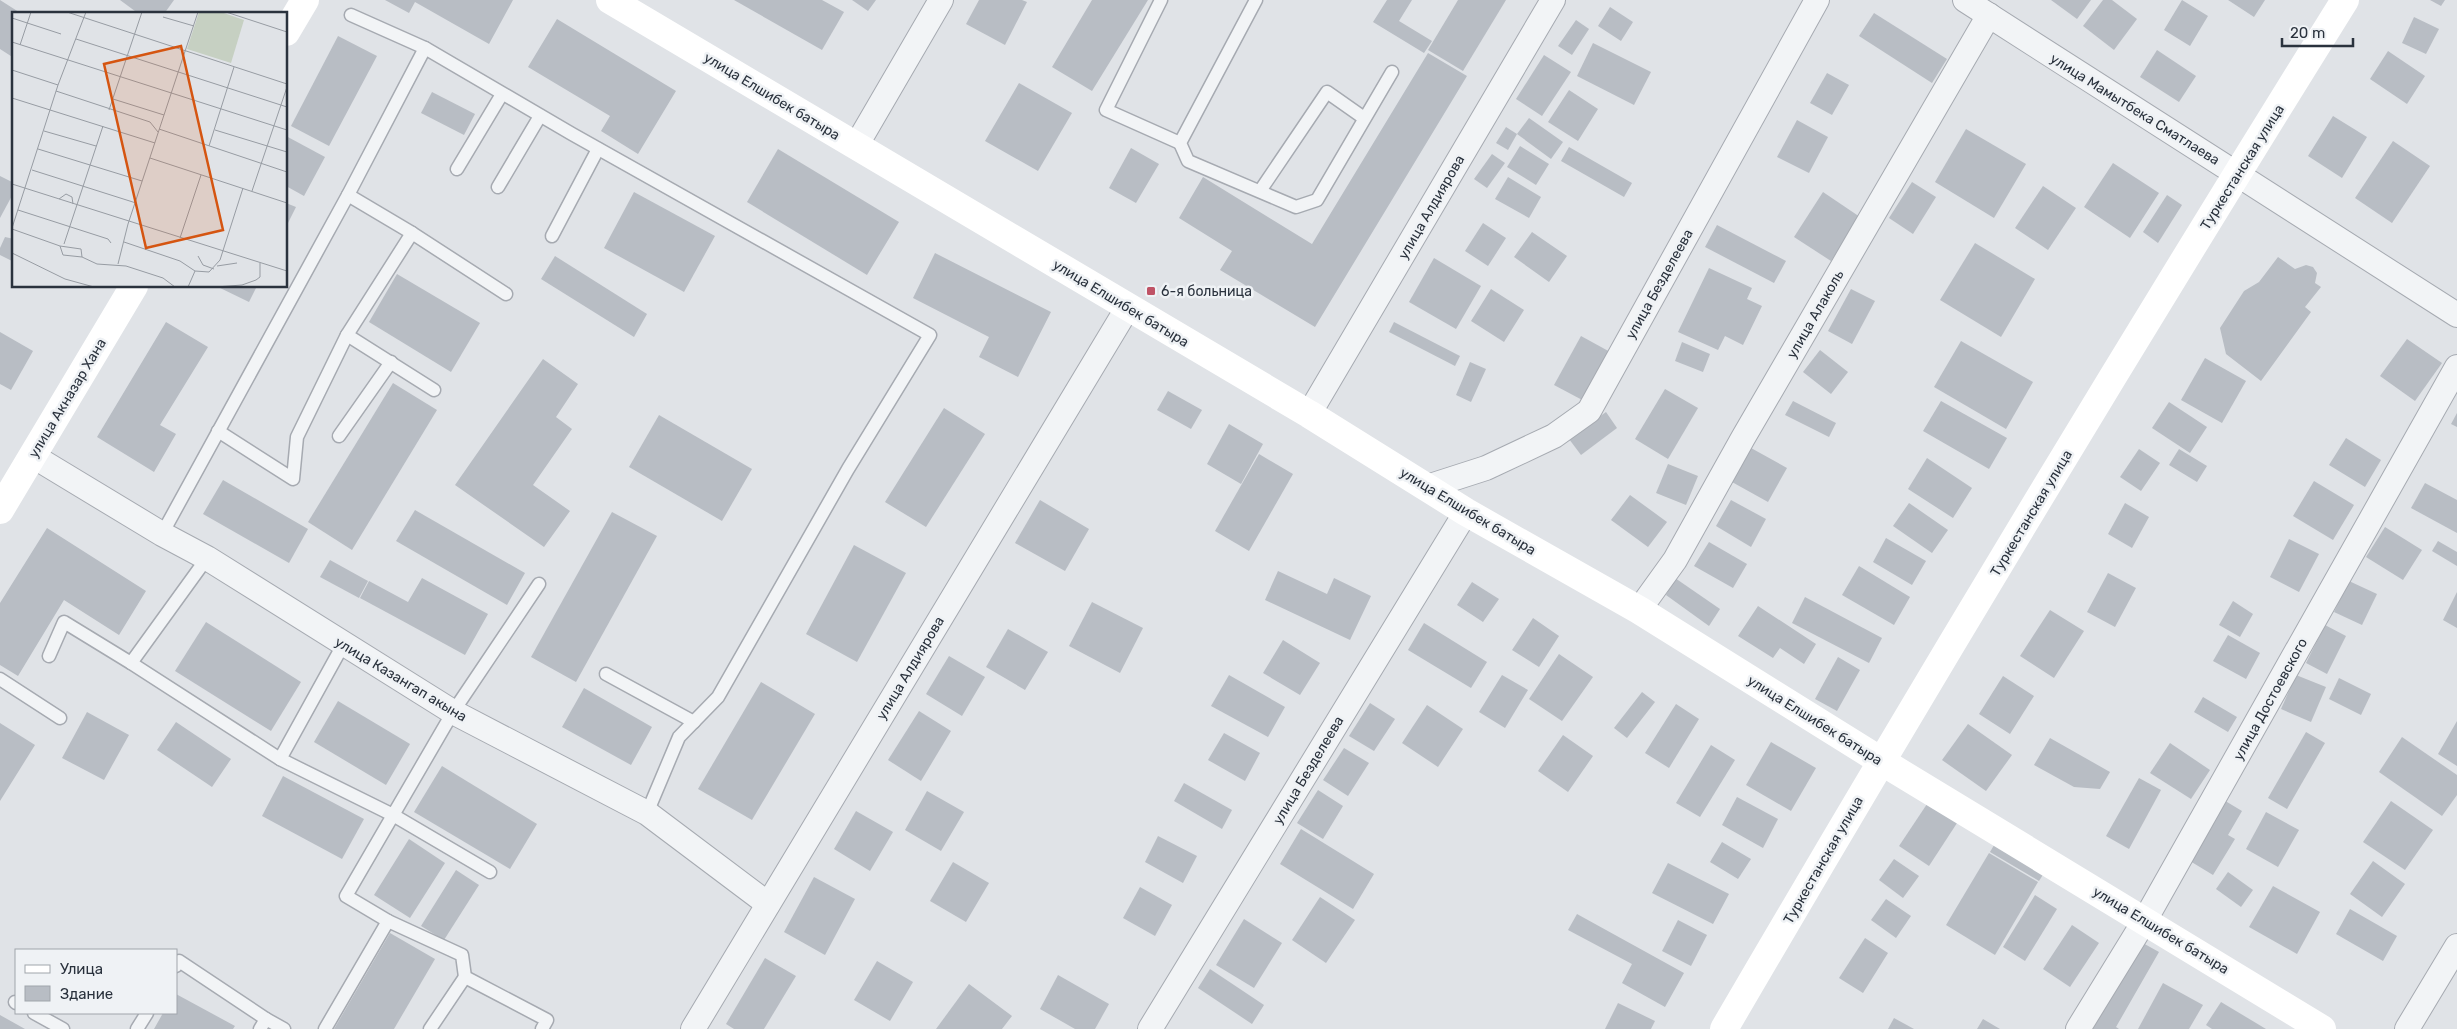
<svg xmlns="http://www.w3.org/2000/svg" width="2457" height="1029" viewBox="0 0 2457 1029" font-family="Rubik,sans-serif">
<style>
.building{fill:#b8bdc4}
.lines{fill:none;stroke-linecap:round;stroke-linejoin:round}
.lane-casing{stroke:#a6aab1;stroke-width:15}
.street-casing{stroke:#a6aab1;stroke-width:26}
.lane{stroke:#f2f4f6;stroke-width:12}
.street{stroke:#f2f4f6;stroke-width:24}
.secondary{stroke:#fff;stroke-width:28}
.poi-dot{fill:#bf5265;stroke:#eff2f5;stroke-width:2}
.labels{text-anchor:middle;stroke-width:5;stroke-linejoin:round;paint-order:stroke}
.street-label{font-size:14px;fill:#2a323d;stroke:#eff2f5}
.poi-label{font-size:14px;fill:#2a323d;stroke:#eff2f5;text-anchor:start}
.inset-road{fill:none;stroke:#979ca3;stroke-width:1}
.view{fill:#d55511;fill-opacity:0.15;stroke:#d55511;stroke-width:2.5}
.inset-edge{fill:none;stroke:#2a323d;stroke-width:2.5}
</style>
<rect width="100%" height="100%" fill="#e0e3e7"/>
<!-- building -->
<g class="building">
<path d="M0 0 22 14H14V58L0 49Z"/>
<path d="M120 0H174L164 14H139Z"/>
<path d="M385 0H513L489 44 415 2 409 13Z"/>
<path d="M734 0H822L844 12 822 50Z"/>
<path d="M852 0H876L868 11Z"/>
<path d="M979 0H1022L1027 2 1005 45 966 24Z"/>
<path d="M1092 0H1148L1092 91 1052 67Z"/>
<path d="M1387 0H1412L1399 21 1432 41 1424 53 1373 22Z"/>
<path d="M1458 0H1506L1463 71 1428 50Z"/>
<path d="M2051 0H2091L2077 19Z"/>
<path d="M2103 0H2112L2137 19 2114 50 2083 26Z"/>
<path d="M2182 0 2208 16 2190 46 2164 30Z"/>
<path d="M2228 0H2265L2254 17Z"/>
<path d="M2430 0H2445L2441 6Z"/>
<path d="M1610 7 1633 22 1621 41 1598 26Z"/>
<path d="M1874 13 1947 59 1932 83 1859 36Z"/>
<path d="M2414 17 2439 29 2426 54 2402 43Z"/>
<path d="M557 19 676 91 638 154 601 131 610 116 528 67Z"/>
<path d="M1576 20 1589 29 1572 55 1558 46Z"/>
<path d="M338 36 377 56 329 146 291 126Z"/>
<path d="M1593 43 1651 72 1634 105 1577 76Z"/>
<path d="M2157 50 2196 76 2179 102 2140 77Z"/>
<path d="M2388 51 2425 76 2407 104 2370 79Z"/>
<path d="M1428 53 1467 76 1315 327 1220 270 1232 251 1179 218 1203 177 1312 244Z"/>
<path d="M1544 55 1571 72 1542 116 1516 99Z"/>
<path d="M1827 73 1849 85 1832 115 1810 103Z"/>
<path d="M1019 83 1072 113 1038 171 985 141Z"/>
<path d="M1569 90 1598 109 1578 141 1548 122Z"/>
<path d="M432 92 475 114 464 135 421 113Z"/>
<path d="M2333 116 2367 137 2342 178 2308 156Z"/>
<path d="M1529 118 1563 142 1551 159 1517 134Z"/>
<path d="M1797 120 1828 137 1809 173 1777 157Z"/>
<path d="M1506 127 1517 134 1508 150 1496 143Z"/>
<path d="M1966 129 2026 164 1994 218 1935 182Z"/>
<path d="M286 136 325 157 304 196 286 186Z"/>
<path d="M2393 141 2430 166 2392 223 2355 198Z"/>
<path d="M1520 146 1549 164 1536 185 1507 167Z"/>
<path d="M1569 147 1632 183 1624 197 1561 161Z"/>
<path d="M1131 148 1159 164 1136 203 1109 188Z"/>
<path d="M778 149 899 222 867 275 747 202Z"/>
<path d="M1492 154 1505 163 1487 188 1474 179Z"/>
<path d="M2113 163 2159 193 2130 238 2084 207Z"/>
<path d="M0 176 14 183V192L0 218Z"/>
<path d="M1508 177 1541 197 1529 218 1495 199Z"/>
<path d="M1912 182 1936 197 1913 234 1889 218Z"/>
<path d="M2043 186 2076 208 2048 250 2015 228Z"/>
<path d="M634 192 715 236 684 292 604 248Z"/>
<path d="M1823 192 1860 217 1831 261 1794 237Z"/>
<path d="M2167 195 2182 205 2158 243 2143 232Z"/>
<path d="M286 203 296 207 286 227Z"/>
<path d="M1483 223 1506 238 1488 266 1465 251Z"/>
<path d="M1717 225 1786 261 1774 283 1705 247Z"/>
<path d="M1532 232 1567 256 1549 282 1514 257Z"/>
<path d="M5 237 14 239V262L0 255V248Z"/>
<path d="M1975 243 2035 279 2001 337 1940 300Z"/>
<path d="M935 253 1051 312 1018 377 979 357 989 337 913 298Z"/>
<path d="M555 256 647 314 634 337 541 279Z"/>
<path d="M2278 257 2295 269 2306 265 2313 267 2317 273 2315 283 2321 287 2305 307 2311 312 2261 381 2226 354 2220 328 2244 291 2259 282Z"/>
<path d="M1434 258 1481 286 1456 329 1409 302Z"/>
<path d="M1709 268 1752 288 1747 299 1762 306 1743 345 1725 336 1718 350 1678 332Z"/>
<path d="M397 274 480 323 451 372 369 322Z"/>
<path d="M216 286H257L249 302Z"/>
<path d="M1491 289 1524 310 1504 342 1471 321Z"/>
<path d="M1851 289 1875 301 1852 344 1828 331Z"/>
<path d="M166 322 208 347 160 425 176 434 154 472 97 437Z"/>
<path d="M1394 322 1460 356 1455 366 1389 332Z"/>
<path d="M0 332 33 351 11 390 0 384Z"/>
<path d="M1581 336 1612 353 1586 402 1554 385Z"/>
<path d="M2407 339 2442 363 2415 401 2380 376Z"/>
<path d="M1961 341 2033 382 2006 429 1934 387Z"/>
<path d="M1682 342 1710 354 1703 372 1675 361Z"/>
<path d="M1820 350 1848 372 1831 394 1803 372Z"/>
<path d="M2205 358 2246 381 2222 423 2181 400Z"/>
<path d="M543 359 578 384 556 417 572 429 533 485 570 511 544 547 455 485Z"/>
<path d="M1470 362 1486 369 1471 402 1456 395Z"/>
<path d="M393 383 437 410 352 550 308 522Z"/>
<path d="M1665 389 1698 408 1668 459 1635 439Z"/>
<path d="M1168 391 1202 410 1191 429 1157 410Z"/>
<path d="M1793 401 1836 423 1829 437 1785 415Z"/>
<path d="M1941 401 2007 438 1989 469 1923 431Z"/>
<path d="M2169 402 2207 427 2190 453 2152 428Z"/>
<path d="M944 408 985 434 926 527 885 502Z"/>
<path d="M1606 412 1617 428 1581 455 1569 439Z"/>
<path d="M2457 413V427L2451 424Z"/>
<path d="M659 415 752 469 722 521 629 467Z"/>
<path d="M1229 424 1263 444 1241 484 1207 464Z"/>
<path d="M2346 438 2381 460 2365 487 2329 465Z"/>
<path d="M1751 448 1787 468 1768 502 1732 482Z"/>
<path d="M2139 449 2160 463 2141 491 2120 477Z"/>
<path d="M2179 449 2207 466 2197 482 2169 465Z"/>
<path d="M1259 454 1293 474 1249 551 1215 531Z"/>
<path d="M1927 458 1972 488 1953 518 1908 489Z"/>
<path d="M1668 464 1698 476 1686 505 1656 493Z"/>
<path d="M223 480 308 529 289 563 203 514Z"/>
<path d="M2314 481 2354 505 2333 540 2293 516Z"/>
<path d="M2425 483 2457 500V533L2411 508Z"/>
<path d="M1630 495 1667 522 1648 547 1611 520Z"/>
<path d="M1040 500 1089 529 1065 571 1015 543Z"/>
<path d="M1731 500 1766 519 1751 547 1716 526Z"/>
<path d="M1909 503 1948 530 1932 553 1893 526Z"/>
<path d="M2125 503 2149 517 2132 548 2108 534Z"/>
<path d="M415 510 525 573 507 605 396 541Z"/>
<path d="M612 512 657 536 576 682 531 657Z"/>
<path d="M2385 527 2422 550 2403 580 2366 557Z"/>
<path d="M47 528 146 591 119 635 64 600 18 676 0 665V603Z"/>
<path d="M1886 538 1926 561 1912 585 1873 562Z"/>
<path d="M2289 539 2319 554 2299 592 2270 577Z"/>
<path d="M2438 541 2457 552V566L2432 551Z"/>
<path d="M1709 542 1747 564 1733 588 1694 566Z"/>
<path d="M854 545 906 573 857 662 806 634Z"/>
<path d="M330 560 368 581 359 598 320 577Z"/>
<path d="M1859 566 1910 597 1894 625 1842 595Z"/>
<path d="M1278 571 1327 594 1334 578 1371 596 1350 640 1265 600Z"/>
<path d="M2108 573 2136 588 2115 627 2087 612Z"/>
<path d="M422 578 488 614 465 655 399 619 405 609 399 619 360 598 369 581 408 602Z"/>
<path d="M1675 578 1720 609 1709 626 1666 595Z"/>
<path d="M2349 581 2377 594 2362 625 2334 612Z"/>
<path d="M1472 582 1499 599 1483 622 1457 605Z"/>
<path d="M2457 592V628L2443 620Z"/>
<path d="M1805 597 1882 638 1869 663 1792 623Z"/>
<path d="M2233 601 2253 614 2240 637 2219 625Z"/>
<path d="M1092 602 1143 628 1120 673 1069 646Z"/>
<path d="M1758 606 1816 644 1804 664 1780 648 1773 658 1738 636Z"/>
<path d="M2050 610 2084 631 2054 678 2020 656Z"/>
<path d="M1533 618 1559 636 1539 667 1512 650Z"/>
<path d="M206 622 301 682 271 731 175 671Z"/>
<path d="M1424 623 1487 662 1471 688 1408 650Z"/>
<path d="M2325 625 2346 636 2327 674 2306 663Z"/>
<path d="M1008 629 1048 652 1025 690 986 667Z"/>
<path d="M2228 635 2260 653 2246 679 2213 661Z"/>
<path d="M1283 640 1320 663 1300 695 1263 673Z"/>
<path d="M1559 654 1593 677 1562 721 1529 699Z"/>
<path d="M949 656 985 677 962 716 926 694Z"/>
<path d="M1838 657 1860 670 1837 711 1815 699Z"/>
<path d="M1229 675 1285 707 1268 737 1211 706Z"/>
<path d="M1502 675 1528 690 1505 728 1479 712Z"/>
<path d="M2296 675 2326 687 2311 722 2281 709Z"/>
<path d="M2003 676 2034 696 2010 734 1979 714Z"/>
<path d="M2339 678 2371 694 2361 715 2329 699Z"/>
<path d="M761 682 815 714 752 820 698 789Z"/>
<path d="M584 688 652 727 631 765 562 727Z"/>
<path d="M1642 692 1655 702 1627 738 1614 728Z"/>
<path d="M2203 697 2237 717 2228 732 2194 712Z"/>
<path d="M338 701 410 744 386 785 314 742Z"/>
<path d="M1370 703 1395 719 1374 751 1349 736Z"/>
<path d="M1676 704 1699 719 1669 768 1645 753Z"/>
<path d="M1427 705 1463 729 1438 767 1402 743Z"/>
<path d="M919 711 951 731 921 781 888 760Z"/>
<path d="M87 712 129 735 104 780 62 758Z"/>
<path d="M2457 721V766L2438 754Z"/>
<path d="M176 722 231 759 212 787 157 750Z"/>
<path d="M0 723 35 745 0 801Z"/>
<path d="M1968 724 2012 755 1986 791 1942 760Z"/>
<path d="M2306 732 2325 743 2287 809 2268 798Z"/>
<path d="M1224 733 1260 753 1245 781 1208 760Z"/>
<path d="M1563 735 1593 756 1568 792 1538 771Z"/>
<path d="M2402 737 2457 775V795L2442 816 2379 772Z"/>
<path d="M2050 738 2110 772 2100 789 2074 787 2034 765Z"/>
<path d="M1771 742 1816 768 1791 811 1746 785Z"/>
<path d="M2170 743 2210 770 2191 799 2150 773Z"/>
<path d="M1711 745 1735 760 1700 817 1676 803Z"/>
<path d="M1344 748 1369 763 1348 796 1323 780Z"/>
<path d="M442 766 537 824 510 869 414 812Z"/>
<path d="M283 776 364 819 342 859 262 816Z"/>
<path d="M2139 778 2161 790 2129 849 2106 836Z"/>
<path d="M1184 783 1232 810 1222 829 1174 801Z"/>
<path d="M1318 790 1343 806 1323 839 1297 823Z"/>
<path d="M927 791 964 812 941 851 905 830Z"/>
<path d="M1737 797 1778 819 1763 848 1722 825Z"/>
<path d="M2222 799 2242 811 2228 835 2235 839 2213 875 2185 858Z"/>
<path d="M1929 801 1959 820 1929 866 1899 846Z"/>
<path d="M2391 801 2433 830 2405 870 2363 842Z"/>
<path d="M856 811 893 832 870 871 834 849Z"/>
<path d="M2266 812 2299 830 2278 867 2246 849Z"/>
<path d="M1301 829 1374 874 1353 909 1280 864Z"/>
<path d="M1158 836 1197 856 1183 883 1145 862Z"/>
<path d="M409 839 445 863 410 918 374 895Z"/>
<path d="M1997 840 2046 870 2039 881 1990 852Z"/>
<path d="M1722 842 1751 859 1738 879 1710 862Z"/>
<path d="M1989 853 2038 882 1995 955 1946 925Z"/>
<path d="M1894 859 1919 876 1903 898 1879 880Z"/>
<path d="M2373 861 2405 884 2382 917 2350 894Z"/>
<path d="M953 862 989 883 966 922 930 901Z"/>
<path d="M1668 863 1729 894 1713 924 1652 893Z"/>
<path d="M456 870 479 885 444 940 421 926Z"/>
<path d="M2228 872 2253 890 2241 907 2216 889Z"/>
<path d="M814 877 855 899 825 955 784 932Z"/>
<path d="M2273 886 2320 912 2297 954 2249 927Z"/>
<path d="M1140 887 1172 905 1155 936 1123 918Z"/>
<path d="M2035 895 2057 909 2025 961 2003 947Z"/>
<path d="M1320 897 1355 920 1326 963 1292 940Z"/>
<path d="M1886 899 1911 916 1896 938 1871 920Z"/>
<path d="M2350 909 2397 936 2383 961 2336 934Z"/>
<path d="M1577 914 1684 973 1665 1007 1622 983 1632 964 1568 930Z"/>
<path d="M1244 919 1282 943 1254 988 1216 965Z"/>
<path d="M1678 920 1707 935 1691 966 1662 951Z"/>
<path d="M2072 925 2099 943 2070 987 2043 969Z"/>
<path d="M390 933 435 959 394 1029H334Z"/>
<path d="M1865 938 1888 953 1863 993 1839 978Z"/>
<path d="M2141 942 2159 952 2116 1027 2119 1029H2091Z"/>
<path d="M765 958 796 976 764 1029H734L726 1024Z"/>
<path d="M877 961 913 982 890 1021 854 1000Z"/>
<path d="M1210 969 1264 1005 1252 1024 1198 988Z"/>
<path d="M1058 975 1109 1004 1095 1029H1075L1040 1009Z"/>
<path d="M2163 983 2203 1005 2189 1029H2138Z"/>
<path d="M969 984 1012 1016 1002 1029H936Z"/>
<path d="M176 994 235 1026 233 1029H154L163 1013H176Z"/>
<path d="M2221 1002 2266 1029H2212L2206 1025Z"/>
<path d="M1618 1003 1655 1021 1651 1029H1605Z"/>
<path d="M0 1015 25 1029H0Z"/>
<path d="M1894 1018 1914 1029H1888Z"/>
<path d="M1983 1019 2000 1029H1977Z"/>
</g>
<g class="lines">
<!-- lane casing -->
<g class="lane-casing">
<g id="lane">
<path d="M1161 0 1106 110 1180 143"/>
<path d="M1256 0 1180 143 1188 161 1296 207 1317 200 1392 72"/>
<path d="M351 15 425 48"/>
<path d="M457 169 502 94"/>
<path d="M498 187 540 116"/>
<path d="M1260 191 1327 92 1364 118"/>
<path d="M348 195 412 233"/>
<path d="M552 236 598 149"/>
<path d="M347 335 412 233 506 294"/>
<path d="M218 431 293 479 297 437 347 335 434 390"/>
<path d="M339 436 391 362"/>
<path d="M162 534 348 195 425 48 572 134 930 335 848 469 718 697 679 737 647 813"/>
<path d="M49 656 64 622 131 663 207 558"/>
<path d="M131 663 280 759 343 645"/>
<path d="M606 674 694 722"/>
<path d="M0 679 60 718"/>
<path d="M280 759 393 815 490 872"/>
<path d="M388 921 462 955 465 977 547 1020 542 1029"/>
<path d="M176 966 179 961 266 1019"/>
<path d="M15 1002 16 1003"/>
<path d="M34 1013 63 1029"/>
<path d="M137 1029 147 1013"/>
<path d="M260 1029 266 1019 284 1029"/>
<path d="M325 1029 388 921 346 896 453 712 539 584"/>
<path d="M430 1029 465 977"/>
</g>
</g>
<!-- street casing -->
<g class="street-casing">
<g id="street">
<path d="M1965 0 2457 315"/>
<path d="M856 146 941 0"/>
<path d="M1309 414 1553 0"/>
<path d="M33 456 162 534 207 558 453 712 647 813 768 904"/>
<path d="M1427 487 1486 468 1554 436 1589 411 1817 0"/>
<path d="M1639 610 1675 560 1743 438 1989 15"/>
<path d="M693 1029 1128 307"/>
<path d="M1150 1029 1466 512"/>
<path d="M2078 1029 2145 920 2457 367"/>
<path d="M2407 1029 2457 946"/>
</g>
</g>
<!-- lane -->
<use href="#lane" class="lane"/>
<!-- street -->
<use href="#street" class="street"/>
<!-- secondary -->
<g class="secondary">
<path d="M610 0 1309 414 1466 512 1639 610 1881 761 2322 1029"/>
<path d="M286 32 305 0"/>
<path d="M0 510 134 286"/>
<path d="M1724 1029C1926 683 2133 340 2345 0"/>
</g>
</g>
<!-- markers -->
<rect class="poi-dot" x="1146" y="286" width="10" height="10" rx="2.5"/>
<g class="labels">
<!-- street labels -->
<g class="street-label">
<text transform="translate(772 96) rotate(31)" y="5">улица Елшибек батыра</text>
<text transform="translate(2135 109) rotate(32)" y="5">улица Мамытбека Сматлаева</text>
<text transform="translate(2242 167) rotate(-58)" y="5">Туркестанская улица</text>
<text transform="translate(1431 207) rotate(-60)" y="5">улица Алдиярова</text>
<text transform="translate(1659 284) rotate(-61)" y="5">улица Безделеева</text>
<text transform="translate(1121 303) rotate(31)" y="5">улица Елшибек батыра</text>
<text transform="translate(1815 314) rotate(-60)" y="5">улица Алаколь</text>
<text transform="translate(67 398) rotate(-59)" y="5">улица Акназар Хана</text>
<text transform="translate(1468 511) rotate(31)" y="5">улица Елшибек батыра</text>
<text transform="translate(2031 513) rotate(-59)" y="5">Туркестанская улица</text>
<text transform="translate(910 668) rotate(-59)" y="5">улица Алдиярова</text>
<text transform="translate(401 679) rotate(31)" y="5">улица Казангап акына</text>
<text transform="translate(2270 699) rotate(-61)" y="5">улица Достоевского</text>
<text transform="translate(1815 720) rotate(32)" y="5">улица Елшибек батыра</text>
<text transform="translate(1308 770) rotate(-59)" y="5">улица Безделеева</text>
<text transform="translate(1823 860) rotate(-60)" y="5">Туркестанская улица</text>
<text transform="translate(2161 930) rotate(31)" y="5">улица Елшибек батыра</text>
</g>
<!-- poi labels -->
<g class="poi-label">
<text x="1161" y="296">6-я больница</text>
</g>
</g>
<!-- overview -->
<g transform="translate(12 12)">
<rect width="275" height="275" fill="#e0e3e7"/>
<path d="M187 0H209L232 8 219 51 175 37Z" fill="#c6d0c2"/>
<path class="inset-road" d="M55 0 275 72M214 0 275 20M151 5 182 14M0 6 49 22M64 27 275 95M0 30 275 118M8 33 19 0M0 58 46 73M44 79 138 110 146 120M0 86 143 131M101 87 152 103M97 98 130 0M147 117 275 160M203 118 275 140M32 119 84 134M197 134 222 55M26 137 130 169M138 146 275 191M20 158 124 191M0 172 275 259M240 179 275 75M47 187 54 182 60 185 61 192M6 198 96 227 99 231M0 216 46 73 74 0M0 217 48 234 69 237 70 245 85 252 114 254 151 266 163 275M168 226 189 163M112 230 168 249 183 259 197 260 208 248 231 176M52 232 91 114M48 234 51 243 70 245M0 241 53 267 82 275M186 244 191 253 202 257M106 252 116 212 186 0M205 254 225 251M176 275 183 259M204 275 230 273 244 268 248 265V251"/>
<path class="view" d="M169 34 211 218 134 236 92 52Z"/>
<rect width="275" height="275" class="inset-edge"/>
</g>
<!-- legend -->
<rect x="15" y="949" width="162" height="65" fill="#eff2f5" stroke="#a0a5ab"/>
<rect x="25" y="965" width="25" height="8" fill="#ffffff" stroke="#a0a5ab"/>
<text x="60" y="974" font-size="15" fill="#2a323d">Улица</text>
<rect x="25" y="986" width="25" height="15" fill="#b8bdc4" stroke="#a0a5ab"/>
<text x="60" y="999" font-size="15" fill="#2a323d">Здание</text>
<!-- scale -->
<path d="M2282 38v8h71v-8" fill="none" stroke="#2a323d" stroke-width="2.5"/>
<text x="2290" y="38" font-size="15" fill="#2a323d" stroke="#eff2f5" stroke-width="4" paint-order="stroke">20 m</text>
</svg>
